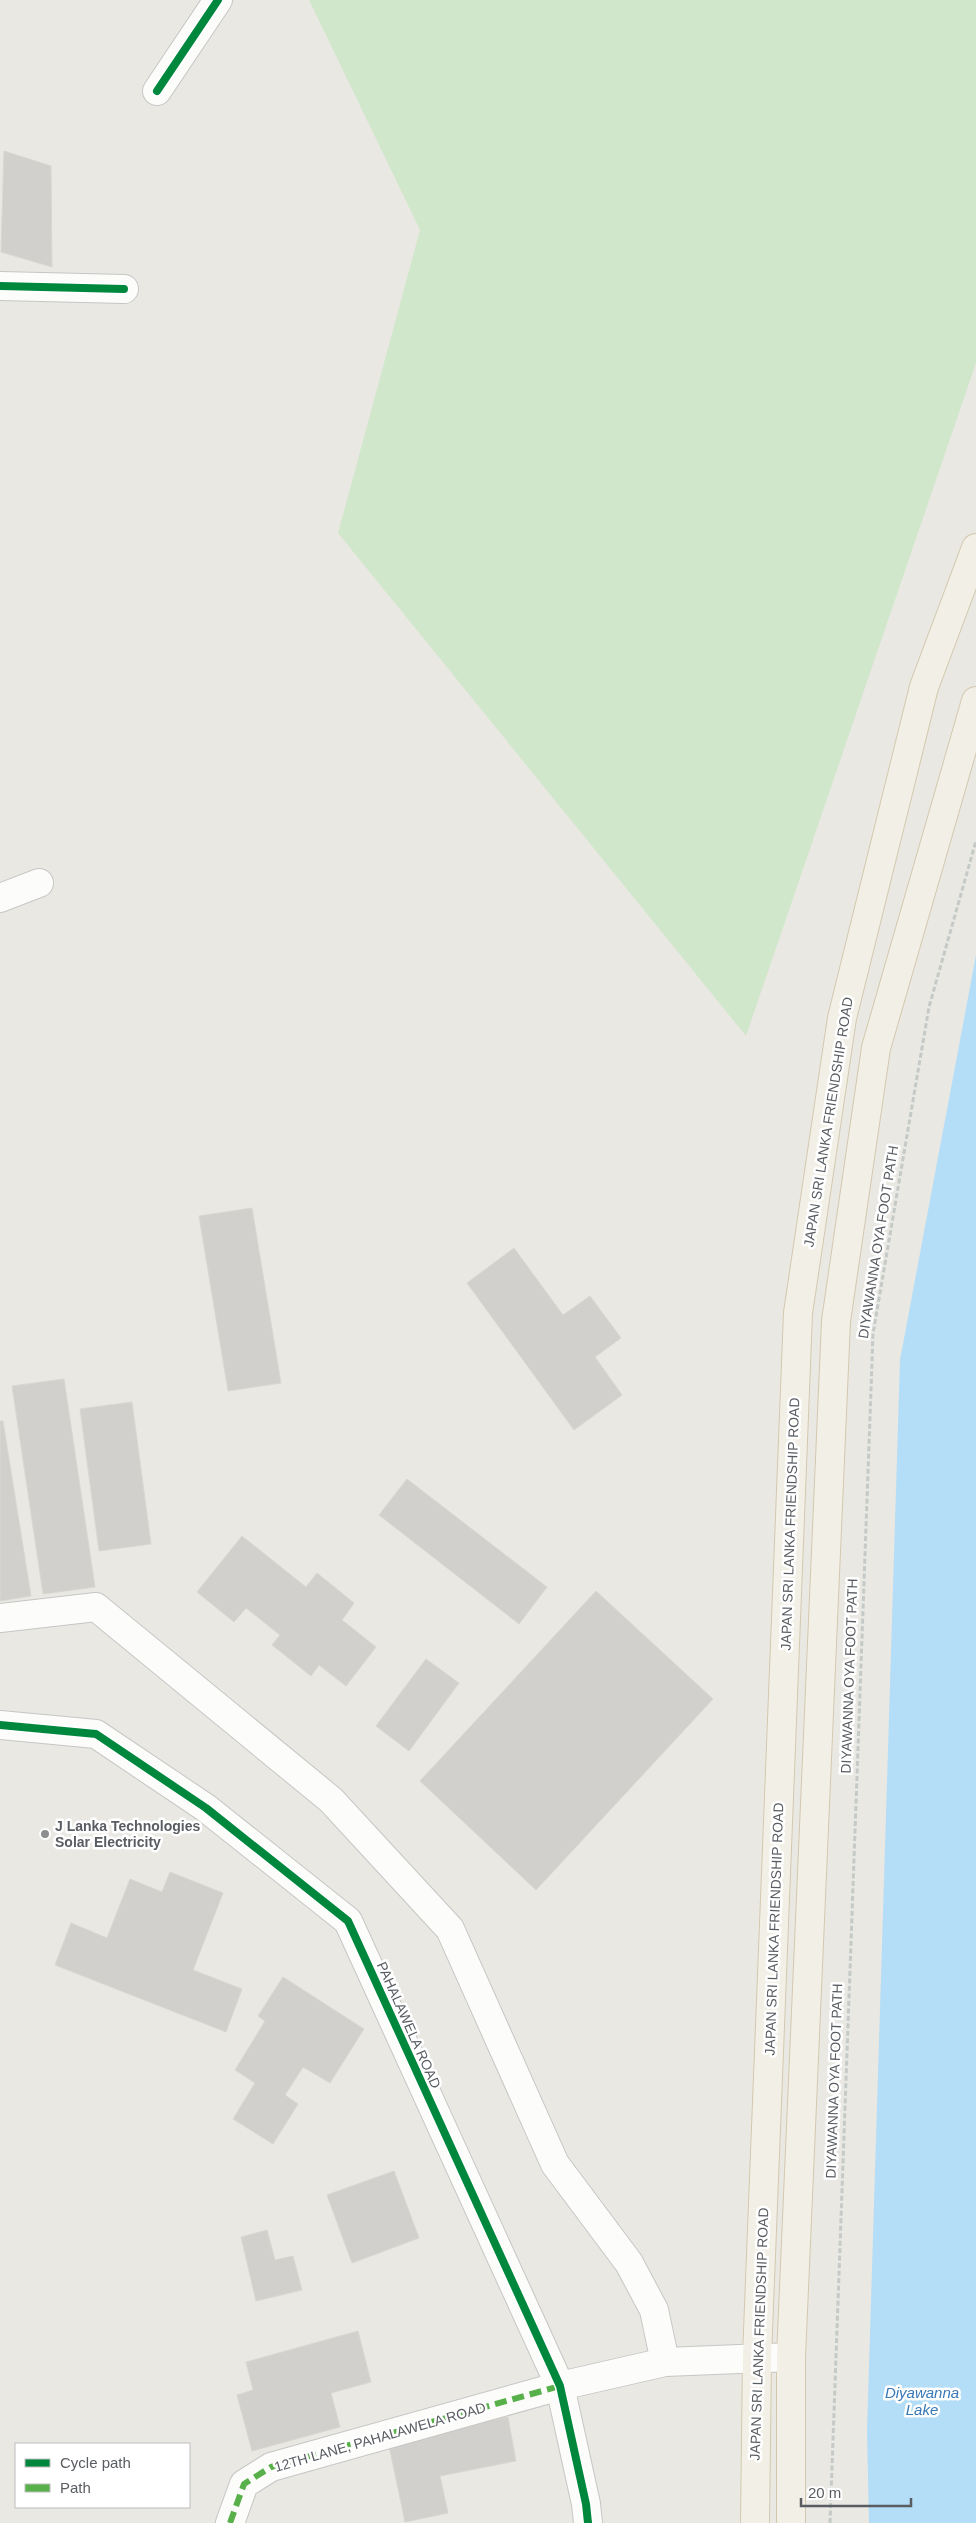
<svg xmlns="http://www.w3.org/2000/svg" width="976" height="2523" viewBox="0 0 976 2523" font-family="Helvetica,sans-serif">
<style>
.green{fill:#d1e7cc}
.water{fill:#b4ddf7}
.building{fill:#d1d0cd;stroke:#d9d7d2}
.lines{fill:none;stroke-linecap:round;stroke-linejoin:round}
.minor-casing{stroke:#c6c6c5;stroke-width:30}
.major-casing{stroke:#d3c8af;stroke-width:30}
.path{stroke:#c4cac7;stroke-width:3;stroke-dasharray:5 2.5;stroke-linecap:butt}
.minor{stroke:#fcfcfb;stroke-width:28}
.major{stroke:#f2f0e6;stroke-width:28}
.quiet{stroke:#58b04a;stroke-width:6;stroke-dasharray:12 6;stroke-linecap:butt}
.cycleway-casing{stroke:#fff;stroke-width:11}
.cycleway{stroke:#00873e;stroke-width:8}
.poi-dot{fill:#8c8e8f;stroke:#fff;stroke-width:2}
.labels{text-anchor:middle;stroke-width:5;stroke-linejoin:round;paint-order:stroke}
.street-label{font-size:14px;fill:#595d62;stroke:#fff}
.poi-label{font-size:14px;font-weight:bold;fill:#595d62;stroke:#fff;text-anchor:start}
.water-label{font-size:15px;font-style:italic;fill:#3778b5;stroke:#fff}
</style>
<rect width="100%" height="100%" fill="#eae8e3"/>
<!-- green -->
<path class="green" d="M309 0H976V363L746 1036 338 533 420 230Z"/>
<!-- water -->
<path class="water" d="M976 955V2523H869L867 2431 900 1360Z"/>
<!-- building -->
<g class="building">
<path d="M4 151 51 166 52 267 1 252Z"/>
<path d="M252 1208 281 1383 228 1391 199 1216Z"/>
<path d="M514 1248 563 1315 590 1296 621 1338 595 1357 622 1395 574 1430 467 1283Z"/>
<path d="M64 1379 95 1587 43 1594 12 1386Z"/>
<path d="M132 1402 151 1544 99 1551 80 1409Z"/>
<path d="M0 1421H3L31 1596 0 1601Z"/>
<path d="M407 1479 547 1587 519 1624 379 1515Z"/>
<path d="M242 1536 306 1587 317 1573 354 1603 342 1620 376 1647 346 1686 319 1665 311 1676 272 1645 280 1635 246 1608 234 1622 197 1592Z"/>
<path d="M596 1591 713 1699 536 1890 420 1781Z"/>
<path d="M426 1659 459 1683 409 1751 376 1726Z"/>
<path d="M170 1872 223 1893 193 1970 242 1989 226 2032 55 1965 71 1923 107 1938 130 1879 162 1892Z"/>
<path d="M283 1977 364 2029 330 2083 303 2067 285 2095 298 2104 273 2144 233 2119 255 2083 235 2070 265 2021 258 2016Z"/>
<path d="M394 2171 419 2238 352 2263 327 2195Z"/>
<path d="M267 2230 275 2260 293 2256 302 2290 256 2301 241 2237Z"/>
<path d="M358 2331 371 2382 331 2393 340 2427 252 2451 237 2395 253 2390 246 2362Z"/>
<path d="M508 2417 516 2461 440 2476 448 2513 405 2522 388 2441Z"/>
</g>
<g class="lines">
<!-- minor casing -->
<g class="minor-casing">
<g id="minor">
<path d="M157 91 218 0"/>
<path d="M0 286 124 289"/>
<path d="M0 898 39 883"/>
<path d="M0 1618 96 1607 331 1800 450 1929 555 2164 629 2263 654 2310 665 2362"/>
<path d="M0 1725 96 1734 206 1808 348 1921 560 2386 586 2504 588 2523"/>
<path d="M230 2523 244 2484 271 2467 560 2386 665 2362 791 2357"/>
</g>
</g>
<!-- major casing -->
<g class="major-casing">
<g id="major">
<path d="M755 2523 757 2357 798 1313 842 1018 924 687 976 548"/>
<path d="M791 2523V2357L836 1321 876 1048 976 701"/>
</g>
</g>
<!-- path -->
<path class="path" d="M830 2523 873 1334 929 1007 976 841"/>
<!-- minor -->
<use href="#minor" class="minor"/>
<!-- major -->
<use href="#major" class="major"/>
<!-- quiet -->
<path class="quiet" d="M230 2523 244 2484 271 2467 560 2386"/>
<!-- cycleway casing -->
<g class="cycleway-casing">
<g id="cycleway">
<path d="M157 91 218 0"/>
<path d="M0 286 124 289"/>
<path d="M0 1725 96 1734 206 1808 348 1921 560 2386 586 2504 588 2523"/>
</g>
</g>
<!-- cycleway -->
<use href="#cycleway" class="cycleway"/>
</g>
<!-- markers -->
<circle class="poi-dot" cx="45" cy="1834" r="5"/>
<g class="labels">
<!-- street labels -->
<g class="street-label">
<text transform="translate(828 1122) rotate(-81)" y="5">JAPAN SRI LANKA FRIENDSHIP ROAD</text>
<text transform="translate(878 1242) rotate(-81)" y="5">DIYAWANNA OYA FOOT PATH</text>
<text transform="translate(790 1524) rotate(-88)" y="5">JAPAN SRI LANKA FRIENDSHIP ROAD</text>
<text transform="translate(849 1676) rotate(-88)" y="5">DIYAWANNA OYA FOOT PATH</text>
<text transform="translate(774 1929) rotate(-88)" y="5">JAPAN SRI LANKA FRIENDSHIP ROAD</text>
<text transform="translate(409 2025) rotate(66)" y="5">PAHALAWELA ROAD</text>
<text transform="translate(834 2081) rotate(-88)" y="5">DIYAWANNA OYA FOOT PATH</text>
<text transform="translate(759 2334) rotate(-88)" y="5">JAPAN SRI LANKA FRIENDSHIP ROAD</text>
<text transform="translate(380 2437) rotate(-16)" y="5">12TH LANE, PAHALAWELA ROAD</text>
</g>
<!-- poi labels -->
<g class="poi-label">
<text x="55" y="1831">J Lanka Technologies<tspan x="55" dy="16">Solar Electricity</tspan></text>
</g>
<!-- water labels -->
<g class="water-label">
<text x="922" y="2398">Diyawanna<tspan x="922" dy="17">Lake</tspan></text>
</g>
</g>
<!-- legend -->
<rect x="15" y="2443" width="175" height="65" fill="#ffffff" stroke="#bdbec0"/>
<rect x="25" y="2459" width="25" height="8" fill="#00873e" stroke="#bdbec0"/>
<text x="60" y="2468" font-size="15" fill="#595d62">Cycle path</text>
<rect x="25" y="2484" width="25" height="8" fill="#58b04a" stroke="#bdbec0"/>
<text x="60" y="2493" font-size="15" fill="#595d62">Path</text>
<!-- scale -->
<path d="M801 2498v8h110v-8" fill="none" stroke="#595d62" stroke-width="2.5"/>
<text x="808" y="2498" font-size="15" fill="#595d62" stroke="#ffffff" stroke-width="4" paint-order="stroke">20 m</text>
</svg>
